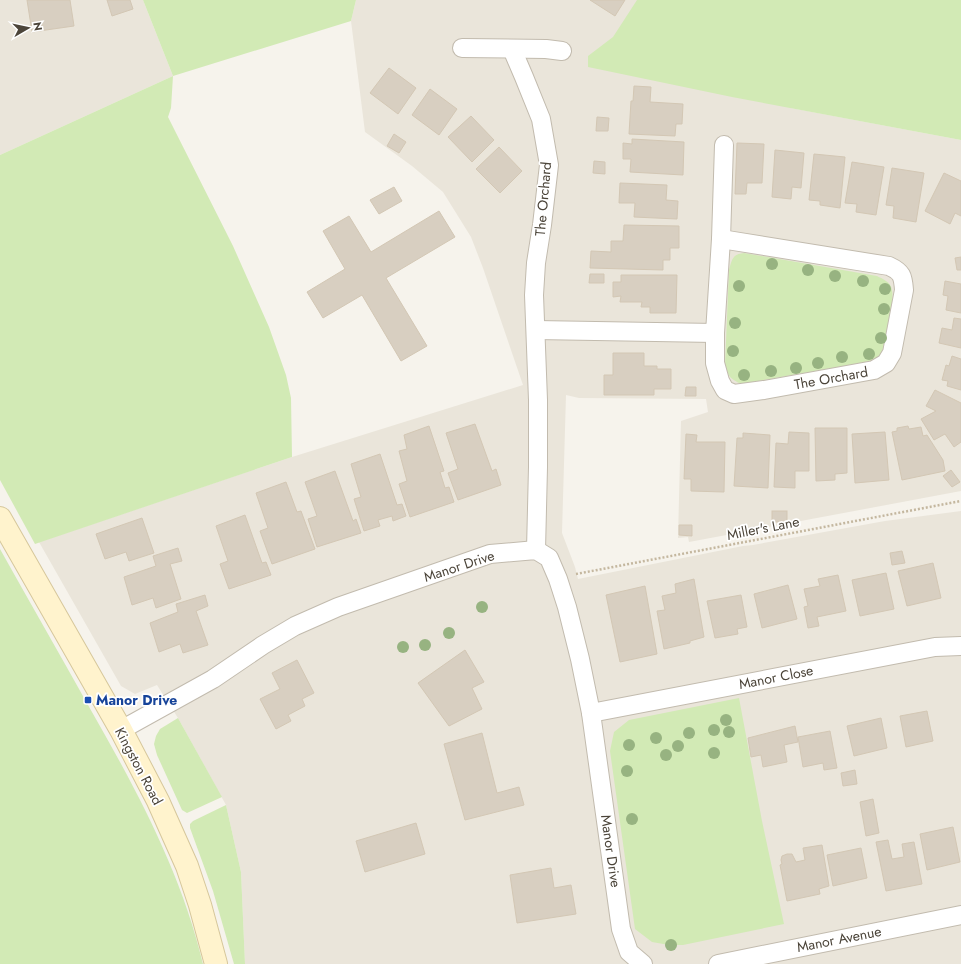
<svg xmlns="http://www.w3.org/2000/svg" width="961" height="964" viewBox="0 0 961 964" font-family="Jost,sans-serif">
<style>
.residential{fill:#eae5da}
.green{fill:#d2eab5}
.building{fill:#d8cfc1;stroke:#d3c7b4}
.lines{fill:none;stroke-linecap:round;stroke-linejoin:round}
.minor-casing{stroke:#c2bbae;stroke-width:20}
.secondary-casing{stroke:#d6c79b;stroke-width:24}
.path{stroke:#c4b79f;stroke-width:2.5;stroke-dasharray:2 2;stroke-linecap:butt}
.minor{stroke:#fff;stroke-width:18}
.secondary{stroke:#fff3cd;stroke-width:22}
.tree{fill:#97b381}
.transit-dot{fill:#1a4fb4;stroke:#fff;stroke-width:1.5}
.labels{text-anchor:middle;stroke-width:3.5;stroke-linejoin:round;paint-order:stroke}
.street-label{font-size:14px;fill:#4b4439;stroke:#fff}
.transit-label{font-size:14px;font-weight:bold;fill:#164399;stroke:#fff;text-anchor:start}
</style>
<rect width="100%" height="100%" fill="#f6f3ec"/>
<!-- residential -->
<g class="residential">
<path d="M0 0H143L173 76 0 155Z"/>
<path d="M356 0H808L791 108 961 140V491L689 542 688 537 678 538 681 421 708 412 706 399 579 398 566 395 562 533 575 567 578 579 743 546 753 545 885 521 961 511V964H245L241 872 226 805 178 718 157 685 135 694 121 686 39 542 292 457 523 385 483 268 471 237 443 192 412 166 365 132 351 21Z"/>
</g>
<!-- green -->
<g class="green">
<path d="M143 0H356L351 21 173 76 171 108 168 117 233 246 269 327 286 375 291 398 292 457 35 544 0 480V155L173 76Z"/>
<path d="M637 0H961V140L732 97 588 67V56L613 37Z"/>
<path d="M744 253 877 276C883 279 891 282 892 290 895 301 884 341 882 354L874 360 855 364 741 384C731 379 728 377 725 365L729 270C732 260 732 254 744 253Z"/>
<path d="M0 549C29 601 59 653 88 705 135 787 181 871 203 964H0Z"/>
<path d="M739 698 762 821 784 924 683 945H669L652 942 635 929 610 751 614 732 629 720Z"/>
<path d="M178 718 222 797 187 813 182 810 157 755 154 744 156 736 160 729Z"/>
<path d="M226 805 241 872 245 964H234L213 891 190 828V824L193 821Z"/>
</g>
<!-- building -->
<g class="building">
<path d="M27 0H70L74 26 32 32Z"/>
<path d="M107 0H130L133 9 112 16Z"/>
<path d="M590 0H625L615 16Z"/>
<path d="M389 68 416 88 398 114 370 93Z"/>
<path d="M634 86 651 87 650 102 683 104 682 124H676L675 136 629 134 631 101H633Z"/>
<path d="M430 89 457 109 439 135 412 115Z"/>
<path d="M471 116 494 140 472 162 448 137Z"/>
<path d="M597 117 609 118 608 131H596Z"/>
<path d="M394 134 406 142 399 153 387 146Z"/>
<path d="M632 139 684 142 683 175 630 172 631 159H623V143L632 144Z"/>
<path d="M737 143 764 144 762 183H747L746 194H735Z"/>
<path d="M499 147 522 171 500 193 476 169Z"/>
<path d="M775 150 804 153 801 188 792 187 791 199 772 197Z"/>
<path d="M814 154 845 157 840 208 820 205V201L809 200Z"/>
<path d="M594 161 605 162V174L593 173Z"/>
<path d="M852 162 884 167 876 215 856 212 857 204 845 203Z"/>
<path d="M892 168 924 173 916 222 893 218 894 206 886 205Z"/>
<path d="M944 173 961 181V216L955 213 950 224 925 211Z"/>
<path d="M620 183 667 185 666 200 678 201 677 219 634 217 635 203H619Z"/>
<path d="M394 187 402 201 379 214 370 200Z"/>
<path d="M439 211 455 237 386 278 427 346 401 361 362 295 323 318 307 292 345 269 323 231 349 216 371 252Z"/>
<path d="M624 225 679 226V248H670V260H663V270L590 268 591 251 611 252V241H623Z"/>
<path d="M961 257V270H957L955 258Z"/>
<path d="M590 274H604V283H589Z"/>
<path d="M621 275H677L676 313H650V307H641L642 302H620L621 296 613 297V282H621Z"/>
<path d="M945 281 961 284V313L946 310 948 296 943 295Z"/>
<path d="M954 318 961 319V348L939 343 942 328 952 330Z"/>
<path d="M613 353H644V366H657V369H671V389H654V395H604V375H613Z"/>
<path d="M952 356 961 359V390L947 386 948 381 942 380 946 365 949 366Z"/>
<path d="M686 387H696V396H685Z"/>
<path d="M935 390 961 403V442L954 447 945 434 934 440 921 419 936 411 926 406Z"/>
<path d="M475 424 492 471 496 469 501 485 458 500 448 473 458 469 446 433Z"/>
<path d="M429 426 444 471 440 472 445 488 449 487 454 502 410 517 399 484 407 481 399 451 407 449 404 435Z"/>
<path d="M908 426 909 429 921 427 923 436 927 435 943 460 945 471 902 480 892 432 897 431V428Z"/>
<path d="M815 428H847V473L835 474V480L816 481Z"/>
<path d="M789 432 809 433V471H795V488L774 487 776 443 788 444Z"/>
<path d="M885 432 889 480 855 483 852 434Z"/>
<path d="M743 433 770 435 768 488 734 486 737 438H743Z"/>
<path d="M686 434 697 435 696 442H725L724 492 691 491V479H684Z"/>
<path d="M380 454 397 505 402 504 406 516 393 521 392 516 378 520 380 526 364 531 354 499 361 497 351 464Z"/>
<path d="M951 470 960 482 952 487 943 476Z"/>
<path d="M335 471 353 521 356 519 361 533 317 547 308 519 317 516 305 482Z"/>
<path d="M286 482 297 512 301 511 315 549 272 564 260 531 268 528 256 493Z"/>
<rect x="772" y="511" width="15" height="11"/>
<path d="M245 515 262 563 266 562 271 575 229 589 220 564 228 561 216 526Z"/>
<path d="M142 518 154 553 129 561 126 552 105 559 96 534Z"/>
<path d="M679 525H692V536L679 535Z"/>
<path d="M178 548 182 561 170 564 181 599 156 608 153 598 132 605 124 577 156 566 153 556Z"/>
<path d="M902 551 905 563 892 565 890 553Z"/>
<path d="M933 563 941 598 907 606 898 571Z"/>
<path d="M886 573 894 609 860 616 852 580Z"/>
<path d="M838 575 846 611 817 617 819 626 808 628 804 607 808 606 804 589 820 586 818 579Z"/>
<path d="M694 579 704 637 690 641V643L664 649 657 611 665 610 662 596 676 593 675 584Z"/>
<path d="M788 585 797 619 762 628 754 594Z"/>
<path d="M645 586 657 654 620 662 606 595Z"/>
<path d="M205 595 208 606 196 611 208 645 183 653 180 644 159 652 150 623 178 612 176 604Z"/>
<path d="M741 595 747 627 737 629 738 634 715 638 707 601Z"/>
<path d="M465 650 484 682 472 688 482 709 449 726 418 683Z"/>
<path d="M297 660 314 693 302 699 305 706 288 715 291 721 276 729 260 699 280 689 272 673Z"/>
<path d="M927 711 933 741 906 747 900 716Z"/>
<path d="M881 718 887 748 854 756 847 726Z"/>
<path d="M795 726 798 742 784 745 787 762 763 767 761 755 751 757 748 738Z"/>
<path d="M830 731 837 768 824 770 823 763 803 767 798 737Z"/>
<path d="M482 733 497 793 519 787 524 805 465 820 444 744Z"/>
<path d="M855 770 857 784 843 786 841 773Z"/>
<path d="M873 799 879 833 866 836 860 802Z"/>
<path d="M416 823 425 854 365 872 356 841Z"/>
<path d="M953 827 960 862 927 870 920 834Z"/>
<path d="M888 840 892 859 904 857 902 844 914 842 922 884 886 891 876 842Z"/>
<path d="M822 845 829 886 819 889 820 894 787 901 780 865 782 864 781 860 782 856 787 854H792L796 862 805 860 803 848Z"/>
<path d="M861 848 867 878 833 886 827 855Z"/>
<path d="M551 868 554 888 571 885 576 914 517 923 510 875Z"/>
</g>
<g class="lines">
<!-- minor casing -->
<g class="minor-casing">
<g id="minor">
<path d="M462 48 546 49 562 51"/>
<path d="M512 49 524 77 541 119 549 165 542 225 536 263 534 295 538 400V467L536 550"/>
<path d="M536 330 715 333 721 239 724 145"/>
<path d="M715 333V363L720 381 725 390 734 394 764 390 874 370 886 363 892 353 904 290C903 276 902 272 889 266L721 239"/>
<path d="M591 713 935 647 961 646"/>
<path d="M121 730 213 679 263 645 295 626 338 607 490 554 536 550 549 558 558 579 567 607 580 659 591 713 621 929 629 952 643 964"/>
<path d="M718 964 961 915"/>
</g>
</g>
<!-- secondary casing -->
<g class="secondary-casing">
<path id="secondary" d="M0 518 121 730 158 801 187 866 200 905 216 964"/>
</g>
<!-- path -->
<path class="path" d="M576 574 961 501"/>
<!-- minor -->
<use href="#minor" class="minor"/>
<!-- secondary -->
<use href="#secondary" class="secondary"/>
</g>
<!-- trees -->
<g class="tree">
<circle cx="772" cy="264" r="6"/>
<circle cx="808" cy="270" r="6"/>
<circle cx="835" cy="276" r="6"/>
<circle cx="863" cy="281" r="6"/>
<circle cx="739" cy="286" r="6"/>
<circle cx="885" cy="289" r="6"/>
<circle cx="884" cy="309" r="6"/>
<circle cx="735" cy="323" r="6"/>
<circle cx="881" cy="338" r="6"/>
<circle cx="733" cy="351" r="6"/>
<circle cx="869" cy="354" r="6"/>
<circle cx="842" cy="357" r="6"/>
<circle cx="818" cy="363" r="6"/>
<circle cx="796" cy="368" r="6"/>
<circle cx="771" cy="371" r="6"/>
<circle cx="744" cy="375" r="6"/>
<circle cx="482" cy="607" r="6"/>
<circle cx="449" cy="633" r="6"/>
<circle cx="425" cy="645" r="6"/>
<circle cx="403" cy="647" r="6"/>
<circle cx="726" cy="720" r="6"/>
<circle cx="714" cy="730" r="6"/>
<circle cx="729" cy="732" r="6"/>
<circle cx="689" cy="733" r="6"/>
<circle cx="656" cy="738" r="6"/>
<circle cx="629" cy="745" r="6"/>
<circle cx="678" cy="746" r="6"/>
<circle cx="714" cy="753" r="6"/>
<circle cx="666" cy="755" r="6"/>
<circle cx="627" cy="771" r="6"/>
<circle cx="632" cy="819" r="6"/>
<circle cx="671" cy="945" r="6"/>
</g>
<!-- markers -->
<rect class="transit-dot" x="84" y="696" width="8" height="8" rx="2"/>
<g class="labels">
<!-- street labels -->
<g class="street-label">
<text transform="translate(543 199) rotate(-85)" y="5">The Orchard</text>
<text transform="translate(831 378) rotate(-10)" y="5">The Orchard</text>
<text transform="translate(763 528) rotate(-11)" y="5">Miller's Lane</text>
<text transform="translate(459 566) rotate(-18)" y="5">Manor Drive</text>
<text transform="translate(776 677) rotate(-11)" y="5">Manor Close</text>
<text transform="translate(139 766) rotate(62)" y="5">Kingston Road</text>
<text transform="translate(611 851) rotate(82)" y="5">Manor Drive</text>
<text transform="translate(839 939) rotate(-11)" y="5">Manor Avenue</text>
</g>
<!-- transit labels -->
<g class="transit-label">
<text x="96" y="705">Manor Drive</text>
</g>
</g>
<!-- north arrow -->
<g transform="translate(28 28) rotate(81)" stroke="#ffffff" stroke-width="3" paint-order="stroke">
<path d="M0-3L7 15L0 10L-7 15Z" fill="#4b4439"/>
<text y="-6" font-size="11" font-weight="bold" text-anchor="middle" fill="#4b4439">N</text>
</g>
</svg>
